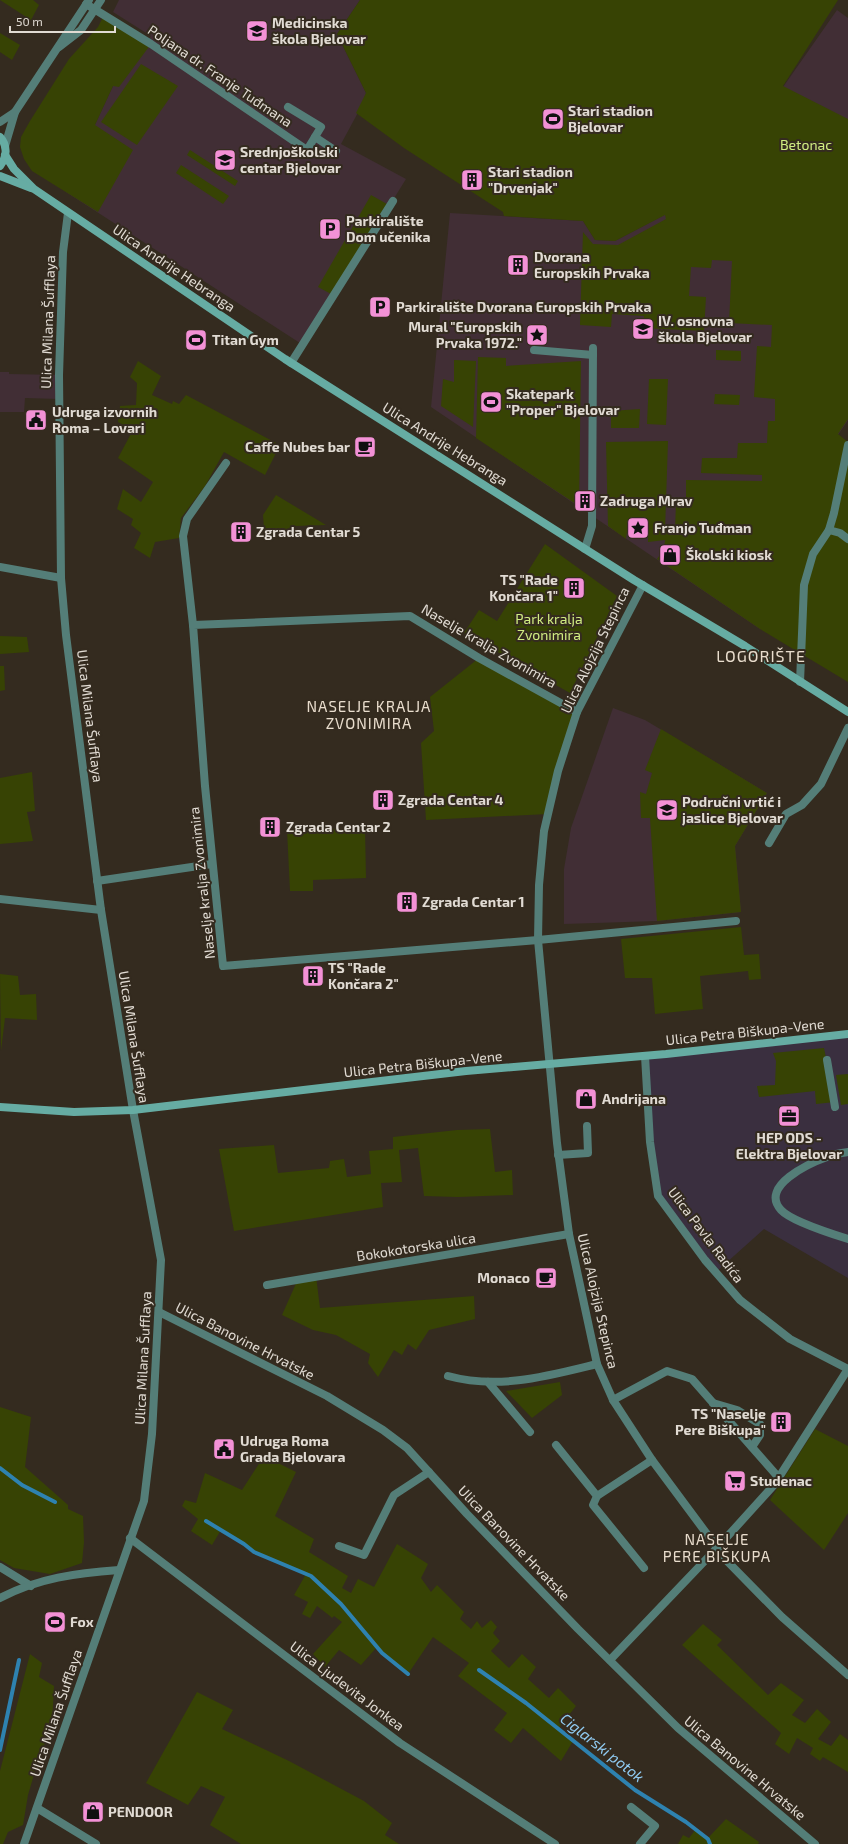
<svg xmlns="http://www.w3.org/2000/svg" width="848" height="1844" viewBox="0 0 848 1844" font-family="'Exo 2',sans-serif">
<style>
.commercial{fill:#3a2f3f}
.education{fill:#412e35}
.green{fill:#374304}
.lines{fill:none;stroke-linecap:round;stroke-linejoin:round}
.stream{stroke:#2e82b0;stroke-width:4}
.service{stroke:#547e78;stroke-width:8}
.minor{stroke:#547e78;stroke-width:8}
.tertiary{stroke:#547e78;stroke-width:8}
.secondary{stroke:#66aca3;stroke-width:8}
.labels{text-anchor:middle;stroke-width:4;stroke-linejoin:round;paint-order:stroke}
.poi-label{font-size:14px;font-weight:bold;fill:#e1dbd3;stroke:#342b1f;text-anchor:start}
.street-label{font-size:14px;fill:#e1dbd3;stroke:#342b1f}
.park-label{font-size:14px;fill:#d1ed82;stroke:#342b1f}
.neighbourhood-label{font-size:15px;letter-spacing:1px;fill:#e9ddcd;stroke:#342b1f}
.water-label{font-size:15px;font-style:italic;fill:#91ccf3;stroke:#342b1f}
.quarter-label{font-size:16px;letter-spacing:1px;fill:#e9ddcd;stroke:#342b1f}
</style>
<rect width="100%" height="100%" fill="#342b1f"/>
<!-- commercial -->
<path class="commercial" d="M848 1034V1278L764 1229 716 1272 658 1196 645 1056Z"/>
<!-- education -->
<g class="education">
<path d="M119 0H360L337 34 366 93 361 107 341 144 406 179 303 345 66 192 71 176 113 86 151 36 113 12Z"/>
<path d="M837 10 848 18V420L832 444 760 629 431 407 450 213 583 221 595 240 615 241 681 206 767 110Z"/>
<path d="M0 372H9V374L59 375V399L25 398 24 412H0Z"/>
<path d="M613 708 645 720 767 793 735 846 741 912 657 921 564 924V869L571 828Z"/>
</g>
<!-- green -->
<g class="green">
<path d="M0 0H33L39 5 31 20Z"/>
<path d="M360 0H838L783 86 848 119V419L838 434 848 442V682L760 629 657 559 664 549 665 540 648 542V534L643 533 644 526 632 525 631 532H627L626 539 608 526 606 442 668 441 665 531 675 530 676 503H686V480L762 481V475L701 473 702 458H737L738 443H767L768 421H775V399L754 397 757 346 771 347 772 325 729 323 732 261 712 260 711 268 691 267 689 296 706 297 704 331 643 328 644 316 612 314 611 327 580 325 583 232 593 244 618 245 666 219 665 215 615 241 595 240 583 221 504 216 503 212 404 148 356 113 366 93 337 34Z"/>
<path d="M104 15 151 44 119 87 113 86 95 125 133 150 98 212 32 171 24 159 20 147 21 137 30 121 69 59 98 27Z"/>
<path d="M0 33 20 45 12 60 0 52Z"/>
<path d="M141 64 178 86 137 145 101 122Z"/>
<path d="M190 150 238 181 235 186 187 155Z"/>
<path d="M181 165 229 196 223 204 176 173Z"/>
<path d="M371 195 387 204 333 295 318 287Z"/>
<path d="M716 350 741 351V361L716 360Z"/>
<path d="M478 357 506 358V366L581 361 579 506 476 438Z"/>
<path d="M454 360 476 361 473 427 441 406 443 379 454 382Z"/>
<path d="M138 361 161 376 152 395 172 404 173 401 179 404 186 395 280 445 265 475 224 452 205 486 181 518 179 538 155 542 150 558 134 548 141 533 131 525 133 519 117 509 123 489 141 502 153 482 118 458 133 430 118 422 120 406 136 405 137 383 130 377Z"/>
<path d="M649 379H668L666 425 647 424Z"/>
<path d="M715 394 740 395 739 405 714 404Z"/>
<path d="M640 409 639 428H611V411Z"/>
<path d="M276 495 326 525 295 526 265 541 263 515Z"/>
<path d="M545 544 617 596 570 693 464 633 479 610 497 621Z"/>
<path d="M0 636 27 637 29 652 0 654Z"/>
<path d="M479 658 577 712 548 814 426 820 421 743 434 731 430 697Z"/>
<path d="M0 666H4L5 690 0 691Z"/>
<path d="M661 729 767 793 735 846 741 912 657 921 650 818H641L640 792 646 794 652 773 645 770Z"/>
<path d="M32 772 35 811 27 812 33 841 0 844V778Z"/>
<path d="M365 828 366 878 313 880V891H290L287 830Z"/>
<path d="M741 927 744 955 759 954 761 979 749 980 748 971 700 976 703 1009 655 1014 652 978H625L621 939Z"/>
<path d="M0 974 18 976 20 995 36 994 37 1020 5 1018 1 1051Z"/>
<path d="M824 1048 835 1102 816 1104 815 1091 759 1097 757 1086 775 1085 776 1061 773 1053Z"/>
<path d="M848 1074V1104L841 1105 836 1075Z"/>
<path d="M490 1129 495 1172 512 1170 513 1195 458 1197 424 1196 418 1148 399 1150 402 1182 381 1183 383 1207 234 1231 219 1149 274 1145 278 1173 329 1168 330 1161 344 1159 347 1177 371 1174 369 1151 393 1149V1137L457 1130Z"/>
<path d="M316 1276 320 1308 474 1296 475 1319 429 1330 416 1350 408 1344 402 1355 394 1350 378 1377 368 1363 370 1354 336 1335 313 1330 282 1315 298 1279Z"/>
<path d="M560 1382 562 1395 532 1418 506 1391Z"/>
<path d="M0 1407 31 1417 25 1467 68 1505V1509L83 1516 84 1542 82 1563 50 1574 14 1568 0 1560Z"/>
<path d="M815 1429 848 1446V1513L824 1550 770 1500Z"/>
<path d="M264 1456 296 1472 275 1516 314 1539 309 1552 348 1576 342 1588 351 1593 358 1579 374 1587 397 1544 428 1564 421 1578 431 1592 437 1585 464 1612 460 1619 471 1629 477 1621 482 1628 491 1620 497 1627 493 1633 500 1641 491 1651 509 1668 522 1654 536 1667 528 1679 549 1698 558 1688 576 1706 558 1729 573 1741 561 1761 523 1728 511 1743 494 1730 507 1713 458 1676 469 1663 433 1637 408 1674 377 1647 361 1665 339 1650 325 1667 313 1654 342 1622 334 1616 332 1618 330 1616 317 1606 310 1618 302 1614 308 1602 294 1595 306 1574 254 1552 221 1530 212 1545 191 1531 198 1519 182 1506 185 1500 196 1503 205 1473 242 1490Z"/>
<path d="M703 1624 722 1640 717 1645 768 1695 781 1683 804 1700 792 1715 805 1723 817 1709 831 1722 818 1739 831 1746 840 1734 848 1740V1772L823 1757 820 1761 810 1754 813 1748 797 1738 789 1754 775 1744 781 1733 682 1645Z"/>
<path d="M30 1654 42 1663 39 1677 54 1686 52 1725 38 1761 28 1795 23 1825 8 1832 3 1844H0V1771Z"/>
<path d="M197 1692 233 1710 222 1729 289 1761 364 1801 392 1823 385 1835 399 1844H241L210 1825 225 1797 201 1786 188 1805 146 1783Z"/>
<path d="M726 1819 759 1842 758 1844H678L683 1835 689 1838 696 1829 708 1838Z"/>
</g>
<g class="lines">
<!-- stream -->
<g class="stream">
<path d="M0 1468 22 1485 55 1502"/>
<path d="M206 1521 244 1544 254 1552 311 1576 341 1604 382 1653 408 1674"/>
<path d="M479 1670 526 1703 635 1790 686 1822 708 1839 710 1844"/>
<path d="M0 1750 19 1660"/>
</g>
<!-- service -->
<g class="service">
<path d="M86 4 151 44 307 150 321 127 288 107"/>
<path d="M59 47 81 30 101 0"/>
<path d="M315 137 336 151"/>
<path d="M534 350 593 355"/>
<path d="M291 363 393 201"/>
<path d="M848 445 834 513 829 530 840 533 848 539"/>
<path d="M585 549 592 526 593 348"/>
<path d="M193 625 183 536 187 519 226 463"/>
<path d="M800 682 804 585 813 554 829 530"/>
<path d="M769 843 786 814 802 805 821 784 848 728"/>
<path d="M538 940 736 921"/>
<path d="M827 1060 835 1107"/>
<path d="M848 1152C841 1153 833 1154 827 1157 810 1163 759 1186 781 1210 791 1221 832 1234 848 1239"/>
<path d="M558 1155 588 1153 587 1126"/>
<path d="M488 1382 530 1432"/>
<path d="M613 1400 667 1371 692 1379 779 1478"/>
<path d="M713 1403 737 1410 760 1424V1435L752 1447"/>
<path d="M556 1445 597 1496 593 1505 644 1568"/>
<path d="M597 1496 652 1460"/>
<path d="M339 1546 364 1555 394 1495 429 1472"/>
<path d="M0 1567 31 1586"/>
<path d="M0 1598C38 1578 77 1573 119 1570"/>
<path d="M631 1807 655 1826 640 1844"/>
</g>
<!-- minor -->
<g class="minor">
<path d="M0 567 61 578"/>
<path d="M643 585 577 712 558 771 544 831 539 885 538 940 557 1143 569 1234 597 1364 613 1400 652 1460 727 1561 782 1617 848 1675"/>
<path d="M97 881 212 864"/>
<path d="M0 899 101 910"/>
<path d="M538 940 223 966 205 786 193 625 410 616 479 658 577 712"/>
<path d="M645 1056 650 1142 658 1196 705 1260 740 1300 790 1339 848 1369"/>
<path d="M267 1285 569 1234"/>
<path d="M159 1312 327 1396 383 1430 407 1448 467 1514 578 1629 678 1728 815 1844"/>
<path d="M448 1376C499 1390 548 1376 597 1364"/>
<path d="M130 1538 400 1743 555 1844"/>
<path d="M610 1660 717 1548 774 1485 848 1369"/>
<path d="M37 1808 96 1844"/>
</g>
<!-- tertiary -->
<g class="tertiary">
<path d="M0 122 15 112"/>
<path d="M5 146 15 112 89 0"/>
<path d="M24 1844 144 1501 152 1434 161 1260 133 1110 101 910 66 635 61 578 59 375 63 252 68 213"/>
</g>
<!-- secondary -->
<g class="secondary">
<path d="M0 137C8 146 7 157 0 166"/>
<path d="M5 155 14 169 34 189 285 359 634 580 745 646 848 712"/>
<path d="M0 176 31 188"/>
<path d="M0 1107 74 1112 133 1110 466 1071 666 1054 848 1034"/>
</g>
</g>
<!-- icons -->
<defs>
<g id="school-square" transform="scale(1.15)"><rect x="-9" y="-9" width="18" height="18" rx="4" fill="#f391d6" stroke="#342b1f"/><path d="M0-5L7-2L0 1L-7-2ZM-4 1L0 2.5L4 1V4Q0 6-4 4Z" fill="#111"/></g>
<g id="stadium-square" transform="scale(1.15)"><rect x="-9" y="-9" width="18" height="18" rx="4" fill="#f391d6" stroke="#342b1f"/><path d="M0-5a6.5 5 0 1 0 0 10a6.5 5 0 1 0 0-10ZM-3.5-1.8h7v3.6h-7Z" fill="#111"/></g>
<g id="building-square" transform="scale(1.15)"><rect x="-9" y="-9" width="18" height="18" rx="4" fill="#f391d6" stroke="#342b1f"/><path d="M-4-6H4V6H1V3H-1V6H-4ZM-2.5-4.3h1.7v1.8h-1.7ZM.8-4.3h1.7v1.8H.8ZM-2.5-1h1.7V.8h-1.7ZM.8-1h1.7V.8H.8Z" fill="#111"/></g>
<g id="parking-square" transform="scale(1.15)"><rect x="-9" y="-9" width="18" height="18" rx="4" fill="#f391d6" stroke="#342b1f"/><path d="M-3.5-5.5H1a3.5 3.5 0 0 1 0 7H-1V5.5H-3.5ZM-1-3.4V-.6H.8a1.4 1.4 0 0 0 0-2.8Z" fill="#111"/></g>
<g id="sight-square" transform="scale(1.15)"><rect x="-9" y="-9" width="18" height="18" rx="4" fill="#f391d6" stroke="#342b1f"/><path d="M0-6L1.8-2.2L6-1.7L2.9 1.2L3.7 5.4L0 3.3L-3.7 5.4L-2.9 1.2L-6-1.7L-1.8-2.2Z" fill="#111"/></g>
<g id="civic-square" transform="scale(1.15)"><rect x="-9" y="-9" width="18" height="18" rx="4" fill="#f391d6" stroke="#342b1f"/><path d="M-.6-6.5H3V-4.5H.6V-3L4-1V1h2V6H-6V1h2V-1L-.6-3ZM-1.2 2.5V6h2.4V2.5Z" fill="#111"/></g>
<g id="cafe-square" transform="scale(1.15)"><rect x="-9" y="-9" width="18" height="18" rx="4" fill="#f391d6" stroke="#342b1f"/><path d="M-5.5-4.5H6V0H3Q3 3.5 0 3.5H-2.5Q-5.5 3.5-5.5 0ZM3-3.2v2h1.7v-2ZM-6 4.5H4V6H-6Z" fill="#111"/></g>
<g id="shop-square" transform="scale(1.15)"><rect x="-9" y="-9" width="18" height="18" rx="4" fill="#f391d6" stroke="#342b1f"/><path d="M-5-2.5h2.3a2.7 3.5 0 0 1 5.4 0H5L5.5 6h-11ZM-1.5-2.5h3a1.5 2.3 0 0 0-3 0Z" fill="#111"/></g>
<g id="office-square" transform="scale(1.15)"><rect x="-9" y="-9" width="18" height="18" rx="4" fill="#f391d6" stroke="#342b1f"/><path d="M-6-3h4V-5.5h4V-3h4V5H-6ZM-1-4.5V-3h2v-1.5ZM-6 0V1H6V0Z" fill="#111"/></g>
<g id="supermarket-square" transform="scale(1.15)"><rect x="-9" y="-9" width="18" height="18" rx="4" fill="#f391d6" stroke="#342b1f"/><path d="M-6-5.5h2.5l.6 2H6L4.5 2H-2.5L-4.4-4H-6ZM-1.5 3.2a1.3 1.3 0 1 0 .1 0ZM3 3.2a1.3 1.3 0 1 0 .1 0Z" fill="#111"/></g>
</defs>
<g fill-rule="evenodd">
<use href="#school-square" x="257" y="31"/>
<use href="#stadium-square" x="553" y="119"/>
<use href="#school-square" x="225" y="160"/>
<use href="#building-square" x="472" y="180"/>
<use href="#parking-square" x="330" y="229"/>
<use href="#building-square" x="518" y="265"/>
<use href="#parking-square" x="380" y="307"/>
<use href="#school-square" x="643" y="329"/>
<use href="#sight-square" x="537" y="335"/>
<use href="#stadium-square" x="196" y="340"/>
<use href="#stadium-square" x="491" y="402"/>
<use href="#civic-square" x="36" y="420"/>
<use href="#cafe-square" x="365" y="447"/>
<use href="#building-square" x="585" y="501"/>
<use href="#sight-square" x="638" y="528"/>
<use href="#building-square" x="241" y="532"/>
<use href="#shop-square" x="670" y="555"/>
<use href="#building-square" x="574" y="588"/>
<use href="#building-square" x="383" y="800"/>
<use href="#school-square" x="667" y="810"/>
<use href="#building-square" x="270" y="827"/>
<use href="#building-square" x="407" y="902"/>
<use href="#building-square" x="313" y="976"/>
<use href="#shop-square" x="586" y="1099"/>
<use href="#office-square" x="789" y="1116"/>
<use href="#cafe-square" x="546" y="1278"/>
<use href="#building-square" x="781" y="1422"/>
<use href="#civic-square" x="224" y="1449"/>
<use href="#supermarket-square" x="735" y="1481"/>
<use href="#stadium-square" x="55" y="1622"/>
<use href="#shop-square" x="93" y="1812"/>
</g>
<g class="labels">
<!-- poi labels -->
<g class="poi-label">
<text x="272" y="28">Medicinska<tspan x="272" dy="16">škola Bjelovar</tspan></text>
<text x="568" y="116">Stari stadion<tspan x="568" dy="16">Bjelovar</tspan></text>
<text x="240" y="157">Srednjoškolski<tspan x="240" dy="16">centar Bjelovar</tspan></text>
<text x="488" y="177">Stari stadion<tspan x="488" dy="16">"Drvenjak"</tspan></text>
<text x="346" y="226">Parkiralište<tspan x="346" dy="16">Dom učenika</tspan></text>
<text x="534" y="262">Dvorana<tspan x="534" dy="16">Europskih Prvaka</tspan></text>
<text x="396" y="312">Parkiralište Dvorana Europskih Prvaka</text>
<text x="658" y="326">IV. osnovna<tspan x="658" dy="16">škola Bjelovar</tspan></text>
<text x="522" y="332" text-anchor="end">Mural "Europskih<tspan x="522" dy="16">Prvaka 1972."</tspan></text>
<text x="212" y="345">Titan Gym</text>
<text x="506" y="399">Skatepark<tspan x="506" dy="16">"Proper" Bjelovar</tspan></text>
<text x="52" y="417">Udruga izvornih<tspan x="52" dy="16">Roma – Lovari</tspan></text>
<text x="350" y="452" text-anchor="end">Caffe Nubes bar</text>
<text x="600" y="506">Zadruga Mrav</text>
<text x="654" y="533">Franjo Tuđman</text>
<text x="256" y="537">Zgrada Centar 5</text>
<text x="686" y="560">Školski kiosk</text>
<text x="558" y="585" text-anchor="end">TS "Rade<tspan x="558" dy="16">Končara 1"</tspan></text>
<text x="398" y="805">Zgrada Centar 4</text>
<text x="682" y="807">Područni vrtić i<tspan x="682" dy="16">jaslice Bjelovar</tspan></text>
<text x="286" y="832">Zgrada Centar 2</text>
<text x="422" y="907">Zgrada Centar 1</text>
<text x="328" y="973">TS "Rade<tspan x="328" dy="16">Končara 2"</tspan></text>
<text x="602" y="1104">Andrijana</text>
<text x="789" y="1143" text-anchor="middle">HEP ODS -<tspan x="789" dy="16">Elektra Bjelovar</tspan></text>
<text x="530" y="1283" text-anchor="end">Monaco</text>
<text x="766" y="1419" text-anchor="end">TS "Naselje<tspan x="766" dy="16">Pere Biškupa"</tspan></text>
<text x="240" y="1446">Udruga Roma<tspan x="240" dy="16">Grada Bjelovara</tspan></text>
<text x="750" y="1486">Studenac</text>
<text x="70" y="1627">Fox</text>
<text x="108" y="1817">PENDOOR</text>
</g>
<!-- street labels -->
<g class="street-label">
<text transform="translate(220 76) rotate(34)" y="5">Poljana dr. Franje Tuđmana</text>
<text transform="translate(174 268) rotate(34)" y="5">Ulica Andrije Hebranga</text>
<text transform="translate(48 322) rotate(-88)" y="5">Ulica Milana Šufflaya</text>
<text transform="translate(445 444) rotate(32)" y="5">Ulica Andrije Hebranga</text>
<text transform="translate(489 646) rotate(30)" y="5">Naselje kralja Zvonimira</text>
<text transform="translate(595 650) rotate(-64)" y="5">Ulica Alojzija Stepinca</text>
<text transform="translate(90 716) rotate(83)" y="5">Ulica Milana Šufflaya</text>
<text transform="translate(202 883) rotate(-96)" y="5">Naselje kralja Zvonimira</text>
<text transform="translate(745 1032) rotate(-6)" y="5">Ulica Petra Biškupa-Vene</text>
<text transform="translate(134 1037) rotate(81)" y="5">Ulica Milana Šufflaya</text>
<text transform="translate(423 1064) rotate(-6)" y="5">Ulica Petra Biškupa-Vene</text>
<text transform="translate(706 1235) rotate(53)" y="5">Ulica Pavla Radića</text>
<text transform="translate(416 1247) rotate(-9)" y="5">Bokokotorska ulica</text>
<text transform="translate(598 1301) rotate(77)" y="5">Ulica Alojzija Stepinca</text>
<text transform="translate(245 1341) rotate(27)" y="5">Ulica Banovine Hrvatske</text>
<text transform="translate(143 1358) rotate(-87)" y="5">Ulica Milana Šufflaya</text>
<text transform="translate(514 1543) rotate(46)" y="5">Ulica Banovine Hrvatske</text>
<text transform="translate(347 1686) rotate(37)" y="5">Ulica Ljudevita Jonkea</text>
<text transform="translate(56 1713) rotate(-71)" y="5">Ulica Milana Šufflaya</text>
<text transform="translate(745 1768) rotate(40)" y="5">Ulica Banovine Hrvatske</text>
</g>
<!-- park labels -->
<g class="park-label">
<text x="806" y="150">Betonac</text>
<text x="549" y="624">Park kralja<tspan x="549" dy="16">Zvonimira</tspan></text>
</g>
<!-- neighbourhood labels -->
<g class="neighbourhood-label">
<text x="369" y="712">NASELJE KRALJA<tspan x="369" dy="17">ZVONIMIRA</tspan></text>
<text x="717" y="1545">NASELJE<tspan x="717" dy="17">PERE BIŠKUPA</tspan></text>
</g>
<!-- water labels -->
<g class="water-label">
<text transform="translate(602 1748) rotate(38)" y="5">Ciglarski potok</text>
</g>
<!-- quarter labels -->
<g class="quarter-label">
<text x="761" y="662">LOGORIŠTE</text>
</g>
</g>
<!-- scale -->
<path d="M10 26v6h105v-6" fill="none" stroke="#e1dbd3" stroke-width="2"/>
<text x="16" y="26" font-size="12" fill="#e1dbd3" stroke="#342b1f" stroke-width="3" paint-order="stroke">50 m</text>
</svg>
